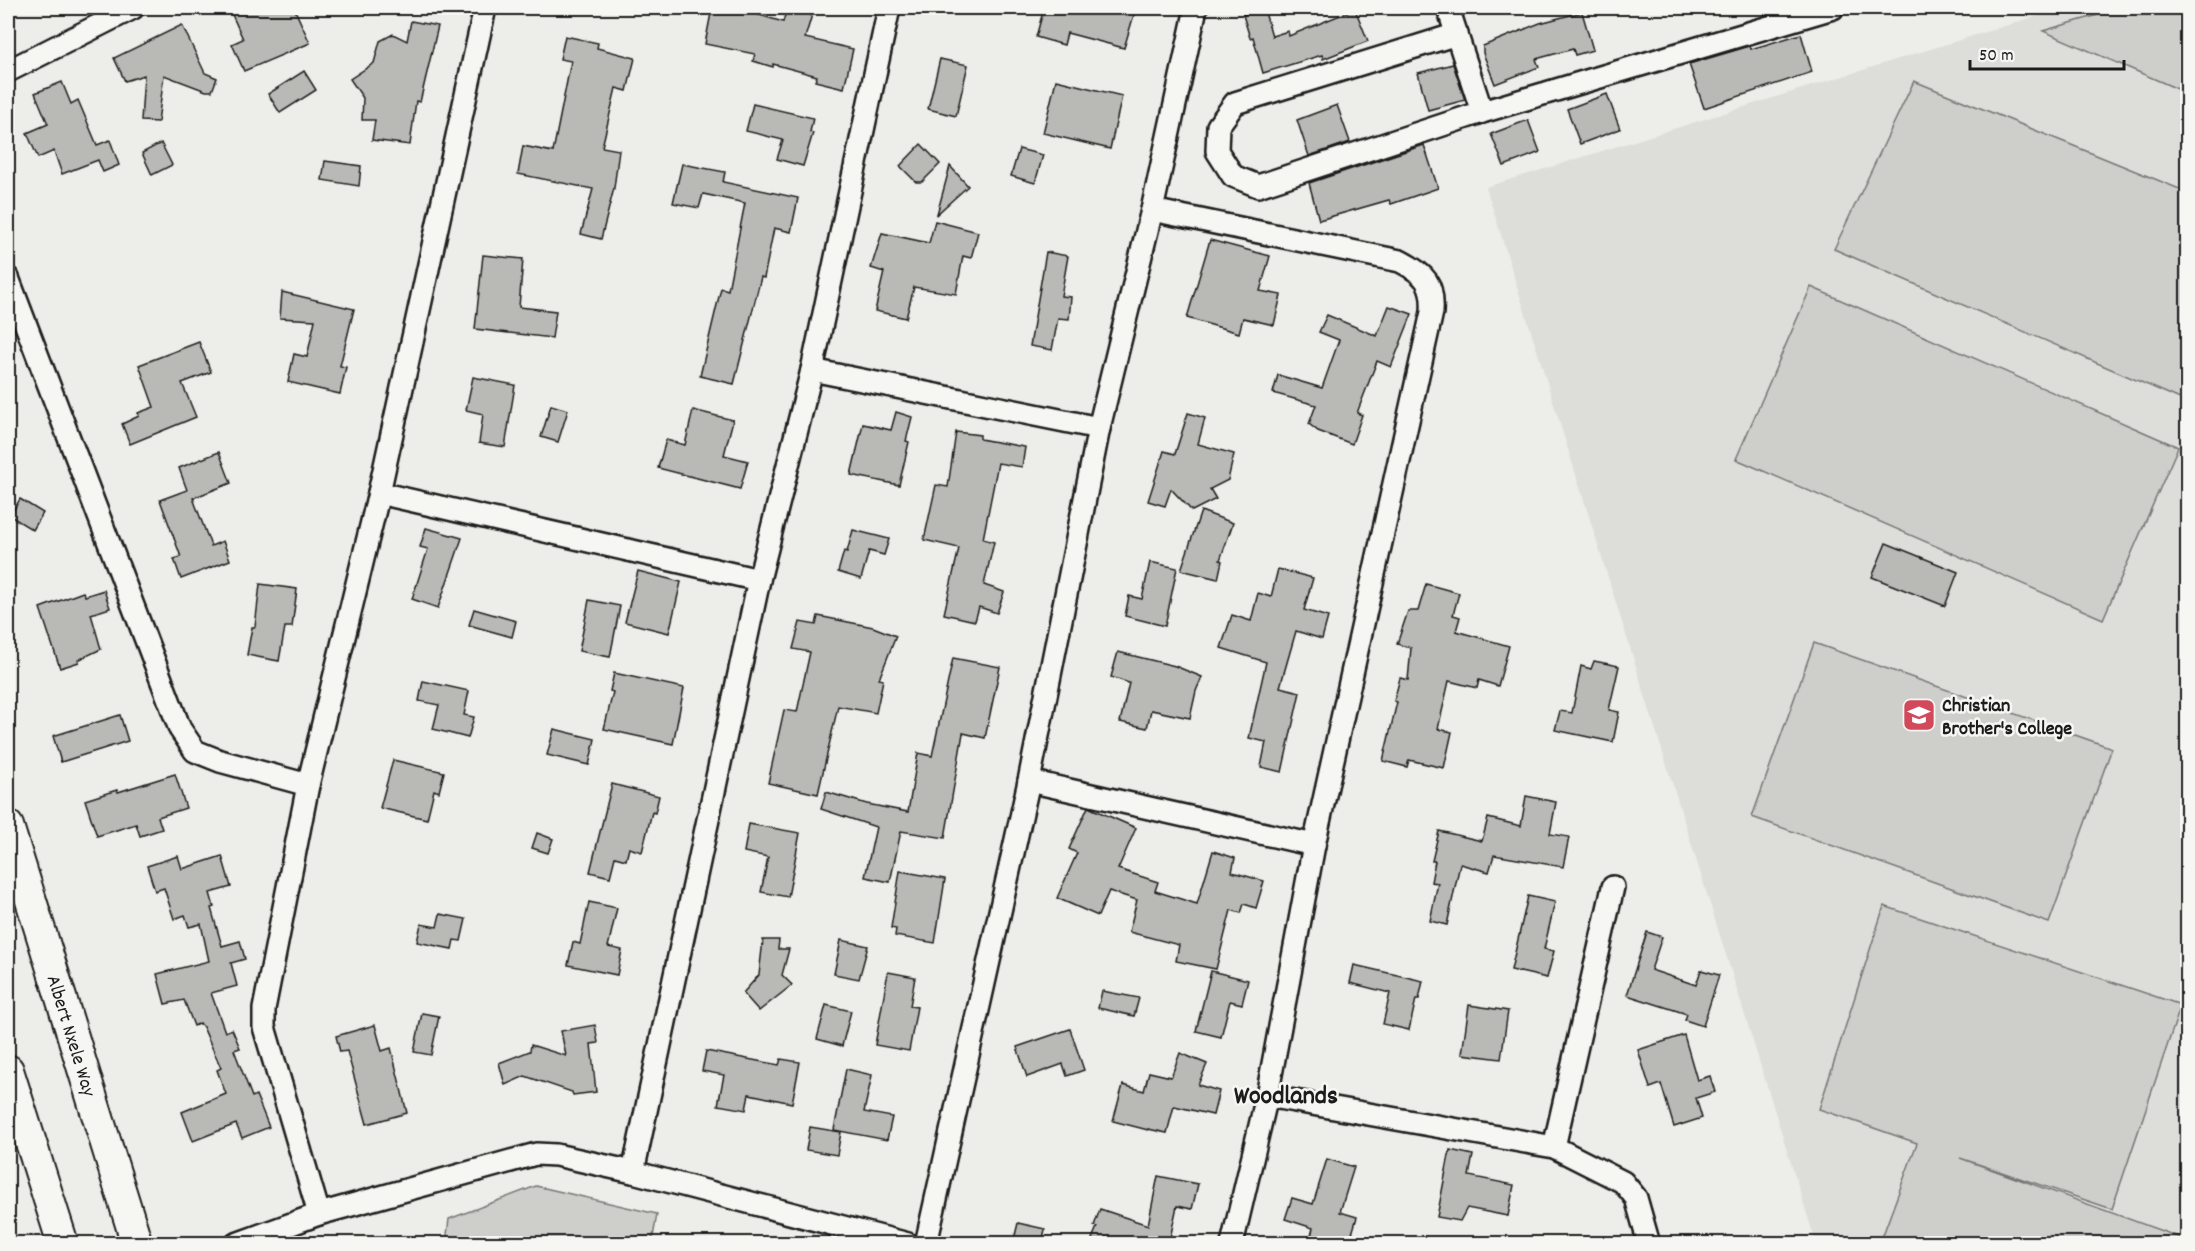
<svg xmlns="http://www.w3.org/2000/svg" width="2195" height="1251" viewBox="0 0 2195 1251" font-family="Dekko,sans-serif">
<style>
.built{fill:#ddddda}
.green{fill:#cececb;stroke:#757574;stroke-width:1.5}
.building{fill:#b9b9b6;stroke:#1c1c1c;stroke-width:1.5}
.lines{fill:none;stroke-linecap:round;stroke-linejoin:round}
.street-casing{stroke:#1c1c1c;stroke-width:26}
.secondary-casing{stroke:#1c1c1c;stroke-width:34}
.street{stroke:#f6f6f2;stroke-width:21}
.secondary{stroke:#f6f6f2;stroke-width:30}
.labels{text-anchor:middle;stroke-width:5;stroke-linejoin:round;paint-order:stroke}
.poi-label{font-size:20px;font-weight:bold;fill:#1c1c1c;stroke:#f6f6f2;text-anchor:start}
.street-label{font-size:20px;fill:#1c1c1c;stroke:#f6f6f2}
.district-label{font-size:26px;font-weight:bold;fill:#1c1c1c;stroke:#f6f6f2}
</style>
<rect width="100%" height="100%" fill="#edede9"/>
<filter id="ink" filterUnits="userSpaceOnUse"><feTurbulence type="fractalNoise" baseFrequency=".0167" numOctaves="2"/><feDisplacementMap in="SourceGraphic" scale="12" xChannelSelector="R" yChannelSelector="G"/><feConvolveMatrix kernelMatrix="1 2 1 2 8 2 1 2 1" color-interpolation-filters="sRGB"/></filter>
<g filter="url(#ink)">
<!-- built -->
<path class="built" d="M2063 8H2187V1243H1816L1486 187Z"/>
<!-- green -->
<g class="green">
<path d="M2122 8H2187V93L2043 31Z"/>
<path d="M1914 81 2187 192V402L1834 249Z"/>
<path d="M1811 287 2178 447 2103 619 1736 459Z"/>
<path d="M1814 643 2112 748 2049 923 1752 817Z"/>
<path d="M1884 906 2181 1005 2112 1209 1960 1158 2187 1240V1243H1880L1917 1143 1819 1109Z"/>
<path d="M536 1186 657 1214 652 1243H446L449 1219Z"/>
</g>
<!-- building -->
<g class="building">
<path d="M229 8H294L310 43 244 71 232 44 243 39Z"/>
<path d="M712 8H750L749 12 783 22 787 8H814L805 38 853 49 844 88 815 81 817 76 773 64V67L753 61 755 54 705 44Z"/>
<path d="M1044 8H1136L1124 48 1067 33 1064 45 1036 37Z"/>
<path d="M1264 9 1272 36 1288 31 1289 36 1355 9 1368 41 1323 59 1322 55 1263 73 1253 37 1250 38 1243 15Z"/>
<path d="M1582 12 1593 50 1575 55 1573 49 1536 59 1539 67 1495 84 1483 53V46L1540 23Z"/>
<path d="M411 21 438 26 420 102 416 101 410 145 372 140 375 120H362L363 98 350 79 374 63 380 41 393 34 407 41Z"/>
<path d="M182 25 205 73 217 78 212 91H206L164 75 158 122 141 121 144 75 125 81 114 58Z"/>
<path d="M1801 34 1812 72 1704 108 1689 64 1750 46 1751 49Z"/>
<path d="M565 36 598 43 597 48 635 58 627 91 616 88 602 147 619 150 614 188 601 239 581 234 593 189 518 174 523 146 553 152 571 61 560 59Z"/>
<path d="M940 59 968 65 956 116 928 109Z"/>
<path d="M1453 64 1465 100 1428 110 1418 73Z"/>
<path d="M304 71 316 90 280 113 268 94Z"/>
<path d="M1056 80 1122 96 1110 149 1043 133Z"/>
<path d="M62 82 71 104 78 100 97 145 110 140 119 165 103 172 98 160 62 174 54 151 38 158 27 133 48 124 35 93Z"/>
<path d="M1607 94 1620 129 1580 144 1567 109Z"/>
<path d="M753 104 813 118 810 132 813 133 803 166 777 159 783 140 746 131Z"/>
<path d="M1337 105 1350 142 1309 156 1297 120Z"/>
<path d="M1528 120 1540 152 1504 166 1491 134Z"/>
<path d="M161 143 172 165 152 175 142 153Z"/>
<path d="M921 144 940 164 922 182H916L900 166Z"/>
<path d="M1424 145 1438 188 1391 204 1389 200 1319 220 1309 183Z"/>
<path d="M1019 149 1043 155 1035 183 1011 176Z"/>
<path d="M325 161 361 166 359 186 322 180Z"/>
<path d="M682 164 725 172 723 182 798 198 791 232 774 228 764 278 761 277 734 384 700 376 721 288 728 290 745 203 703 194 699 208 673 203Z"/>
<path d="M950 166 968 186 937 214Z"/>
<path d="M935 221 978 232 971 258 963 256 956 294 914 287 906 318 875 311 884 272 871 268 882 233 929 243Z"/>
<path d="M1210 240 1270 256 1260 291 1281 295 1274 325 1243 318 1239 333 1187 318Z"/>
<path d="M1046 252 1068 256 1061 296 1071 297 1069 319 1058 318 1052 350 1030 346Z"/>
<path d="M483 255 523 259 519 307 556 311 552 338 475 329Z"/>
<path d="M282 292 354 309 340 366 346 367 340 394 288 382 294 354 307 357 315 320 280 318Z"/>
<path d="M1389 306 1412 314 1391 367 1377 361 1357 413 1362 415 1352 444 1318 431 1309 424 1316 405 1273 393 1278 375 1322 388 1339 340 1319 332 1327 315 1377 336Z"/>
<path d="M199 342 211 372 182 383 196 417 130 444 122 424 139 416 138 413 154 407 139 365Z"/>
<path d="M473 377 515 385 505 447 479 443 483 414 466 410Z"/>
<path d="M551 405 568 410 558 442 541 437Z"/>
<path d="M693 410 733 420 724 455 748 461 740 489 658 468 666 440 685 445Z"/>
<path d="M896 412 912 417 906 441 909 442 899 485 851 475 863 424 891 430Z"/>
<path d="M1188 413 1205 418 1198 444 1234 454 1228 480 1210 489 1216 499 1192 511 1171 489 1165 506 1148 501 1164 451 1175 454Z"/>
<path d="M956 432 980 435V439L1025 447 1022 467 998 463 983 539 994 542 984 585 1004 592 997 613 979 607 975 621 944 614 959 548 924 540 936 485 948 487Z"/>
<path d="M219 452 231 483 193 498 211 546 223 541 230 560 181 579 174 559 181 557 160 500 187 490 179 468Z"/>
<path d="M20 499 43 513 33 530 10 516Z"/>
<path d="M1201 511 1233 523 1220 560 1222 561 1218 579 1181 570Z"/>
<path d="M426 528 462 538 438 608 412 599 428 549 420 547Z"/>
<path d="M853 530 889 539 884 555 869 551 861 579 838 572 844 551 847 552Z"/>
<path d="M1886 543 1958 572 1945 606 1872 577Z"/>
<path d="M1150 562 1177 568 1165 626 1125 616 1129 596 1142 599Z"/>
<path d="M1278 569 1313 578 1304 610 1328 617 1322 639 1296 631 1280 687 1300 692 1282 772 1261 767 1266 742 1249 738 1266 662 1221 648 1232 615 1251 621 1258 593 1271 597Z"/>
<path d="M638 571 681 582 669 633 625 622Z"/>
<path d="M260 584 297 589 292 627H285L279 661 247 655 252 627H255Z"/>
<path d="M1426 584 1459 593 1453 615 1460 617 1456 631 1509 646 1498 686 1479 680 1477 688 1449 681 1438 729 1452 732 1444 768 1409 760 1407 767 1383 761 1397 702 1394 701 1400 678 1408 680 1411 648 1397 644 1408 611H1418Z"/>
<path d="M104 590 110 608 91 614 101 649 78 660 79 662 60 668 40 608 83 592 85 596Z"/>
<path d="M589 600 620 606 610 657 579 651Z"/>
<path d="M474 609 516 621 512 637 469 625Z"/>
<path d="M818 616 873 627 896 636 879 679 883 680 876 713 838 706 818 794 768 783 784 710 797 712 810 652 793 649 800 622 816 625Z"/>
<path d="M1118 652 1175 666 1202 677 1196 691 1190 718 1151 710 1147 728 1120 722 1129 683 1111 677Z"/>
<path d="M953 658 1000 667 985 738 963 733 945 838 901 831 890 882 865 877 876 827 821 809 826 792 867 804 908 812 918 753 932 756Z"/>
<path d="M1594 661 1619 666 1609 710 1619 712 1613 742 1555 730 1560 711 1572 713 1581 666 1591 669Z"/>
<path d="M614 673 684 688 673 744 604 729 613 692 610 691Z"/>
<path d="M423 681 469 691 464 715 474 717 468 738 433 729 439 705 419 701Z"/>
<path d="M120 715 128 741 61 762 53 736Z"/>
<path d="M554 729 595 739 589 765 547 755Z"/>
<path d="M393 760 444 772 439 792 434 790 427 819 380 808Z"/>
<path d="M175 774 186 808 158 817 162 829 140 836 136 824 97 836 85 800 117 790 118 792Z"/>
<path d="M612 784 659 796 655 813 652 812 642 852 629 848 626 860 615 857 610 877 590 872Z"/>
<path d="M1526 796 1556 802 1550 834 1569 837 1563 867 1494 855 1489 872 1460 864 1447 925 1430 921 1438 883 1431 882 1435 861H1432L1439 831 1482 841 1488 818 1521 826Z"/>
<path d="M1088 807 1136 828 1118 869 1158 882 1155 891 1197 904 1213 851 1235 858 1232 872 1264 881 1256 908 1244 904 1241 913 1231 910 1216 969 1176 961 1179 945 1129 932 1137 900 1109 891 1098 916 1057 898 1077 853 1069 849Z"/>
<path d="M749 824 800 833 788 897 761 892 768 857 744 852Z"/>
<path d="M537 833 553 839 548 853 532 848Z"/>
<path d="M178 856 182 869 222 856 231 887 210 893 214 907 211 908 222 946 240 941 245 959 231 963 237 986 211 993 225 1032 232 1029 240 1048 234 1050 252 1097 256 1095 269 1127 242 1138 236 1124 193 1141 182 1112 226 1094 217 1070 221 1068 203 1027 200 1023 194 1026 184 1000 165 1004 157 974 209 961 201 924 189 927 185 915 174 919 164 888 155 891 147 866Z"/>
<path d="M900 871 945 879 935 943 895 936 896 929 891 928Z"/>
<path d="M1528 896 1555 902 1544 949 1554 951 1547 978 1511 970Z"/>
<path d="M589 902 617 908 608 947 622 950 617 975 568 965 573 942 580 944Z"/>
<path d="M440 914 466 919 461 941 454 940 452 949 417 942 421 924 437 927Z"/>
<path d="M1647 932 1662 937 1651 970 1696 985 1701 970 1719 975 1703 1026 1685 1020 1687 1014 1627 995Z"/>
<path d="M763 940H779L778 949H789L782 975 792 985 759 1011 743 993 759 975Z"/>
<path d="M841 940 868 946 859 979 834 974Z"/>
<path d="M1354 965 1423 981 1419 999H1416L1409 1030 1383 1024 1390 993 1350 983Z"/>
<path d="M1211 971 1248 980 1242 1004 1230 1001 1221 1037 1196 1031Z"/>
<path d="M888 972 915 977 910 1006 917 1007 909 1051 875 1045Z"/>
<path d="M1102 991 1139 998 1134 1016 1098 1008Z"/>
<path d="M826 1005 851 1011 842 1046 817 1039Z"/>
<path d="M1469 1005 1508 1011 1501 1059 1462 1054Z"/>
<path d="M422 1013 439 1016 431 1055 414 1052Z"/>
<path d="M375 1025 382 1051 391 1048 407 1113 367 1124 347 1051 340 1052 336 1036Z"/>
<path d="M595 1025 598 1043 591 1044 596 1092 573 1095 572 1092 525 1076 505 1085 499 1063 530 1051 531 1045 566 1056 561 1031Z"/>
<path d="M1070 1029 1084 1070 1067 1076 1063 1064 1027 1077 1017 1047Z"/>
<path d="M1684 1035 1697 1080 1710 1076 1715 1092 1696 1098 1702 1118 1674 1127 1661 1084 1650 1088 1638 1050Z"/>
<path d="M706 1051 779 1065 781 1059 800 1062 792 1103 749 1094 746 1110 718 1105 724 1075 702 1071Z"/>
<path d="M1180 1053 1207 1064 1198 1085 1219 1091 1213 1115 1174 1106 1167 1133 1148 1129V1130L1113 1121 1123 1085 1144 1091 1149 1072 1171 1077Z"/>
<path d="M846 1069 872 1075 864 1112 892 1117 887 1140 834 1130Z"/>
<path d="M810 1127 841 1132 837 1155 806 1150Z"/>
<path d="M1450 1150 1473 1155 1469 1176 1514 1185 1508 1216 1467 1208 1460 1221 1437 1217Z"/>
<path d="M1327 1159 1354 1167 1340 1212 1357 1217 1349 1244H1309L1313 1228 1285 1219 1292 1198 1313 1204Z"/>
<path d="M1158 1176 1198 1184 1192 1209 1177 1206 1169 1243 1158 1240 1157 1244H1090L1097 1227 1094 1226 1100 1209 1148 1225Z"/>
<path d="M1018 1223 1045 1229 1042 1244H1013Z"/>
</g>
<g class="lines">
<!-- street casing -->
<g class="street-casing">
<g id="street">
<path d="M1448 8 1482 112"/>
<path d="M1457 34 1235 103 1218 126 1217 151 1233 176 1258 186 1482 112 1833 8"/>
<path d="M8 71 133 8"/>
<path d="M1152 210 1400 261C1425 274 1434 283 1432 312L1314 845 1267 1096 1232 1244"/>
<path d="M8 278 180 729 195 751 220 761 308 785"/>
<path d="M812 370 1099 428"/>
<path d="M379 493 759 580"/>
<path d="M1029 781 1314 845"/>
<path d="M1267 1096 1554 1147 1623 1182 1636 1198 1649 1244"/>
<path d="M1554 1147 1613 887"/>
<path d="M633 1172 759 580 812 370 889 8"/>
<path d="M319 1214 264 1027V1009L308 785 379 493 485 8"/>
<path d="M236 1244 319 1214 536 1154 556 1155 633 1172 908 1244"/>
<path d="M926 1244 1029 781 1099 428 1152 210 1196 8"/>
</g>
</g>
<!-- secondary casing -->
<g class="secondary-casing">
<g id="secondary">
<path id="s1" d="M8 826 137 1244"/>
<path d="M8 1070 63 1244"/>
</g>
</g>
<!-- street -->
<use href="#street" class="street"/>
<!-- secondary -->
<use href="#secondary" class="secondary"/>
</g>
</g>
<!-- icons -->
<defs>
<g id="school-square" transform="scale(1.725)"><rect x="-9" y="-9" width="18" height="18" rx="4" fill="#d1495b" stroke="#f6f6f2"/><path d="M0-5L7-2L0 1L-7-2ZM-4 1L0 2.5L4 1V4Q0 6-4 4Z" fill="#fff"/></g>
</defs>
<g fill-rule="evenodd">
<use href="#school-square" x="1919" y="715"/>
</g>
<g class="labels">
<!-- poi labels -->
<g class="poi-label">
<text x="1942" y="711">Christian<tspan x="1942" dy="23">Brother's College</tspan></text>
</g>
<!-- street labels -->
<g class="street-label">
<text dy="7" stroke="none"><textPath href="#s1" startOffset="219">Albert Nxele Way</textPath></text>
</g>
<!-- district labels -->
<g class="district-label">
<text x="1286" y="1103">Woodlands</text>
</g>
</g>
<!-- margin -->
<rect width="2195" height="1251" fill="none" stroke="#f6f6f2" stroke-width="30"/>
<rect x="15" y="15" width="2165" height="1221" fill="none" stroke="#1c1c1c" stroke-width="2" filter="url(#ink)"/>
<!-- scale -->
<path d="M1970 60v9h154v-9" fill="none" stroke="#1c1c1c" stroke-width="3"/>
<text x="1979" y="60" font-size="18" fill="#1c1c1c" stroke="#f6f6f2" stroke-width="4.5" paint-order="stroke">50 m</text>
</svg>
